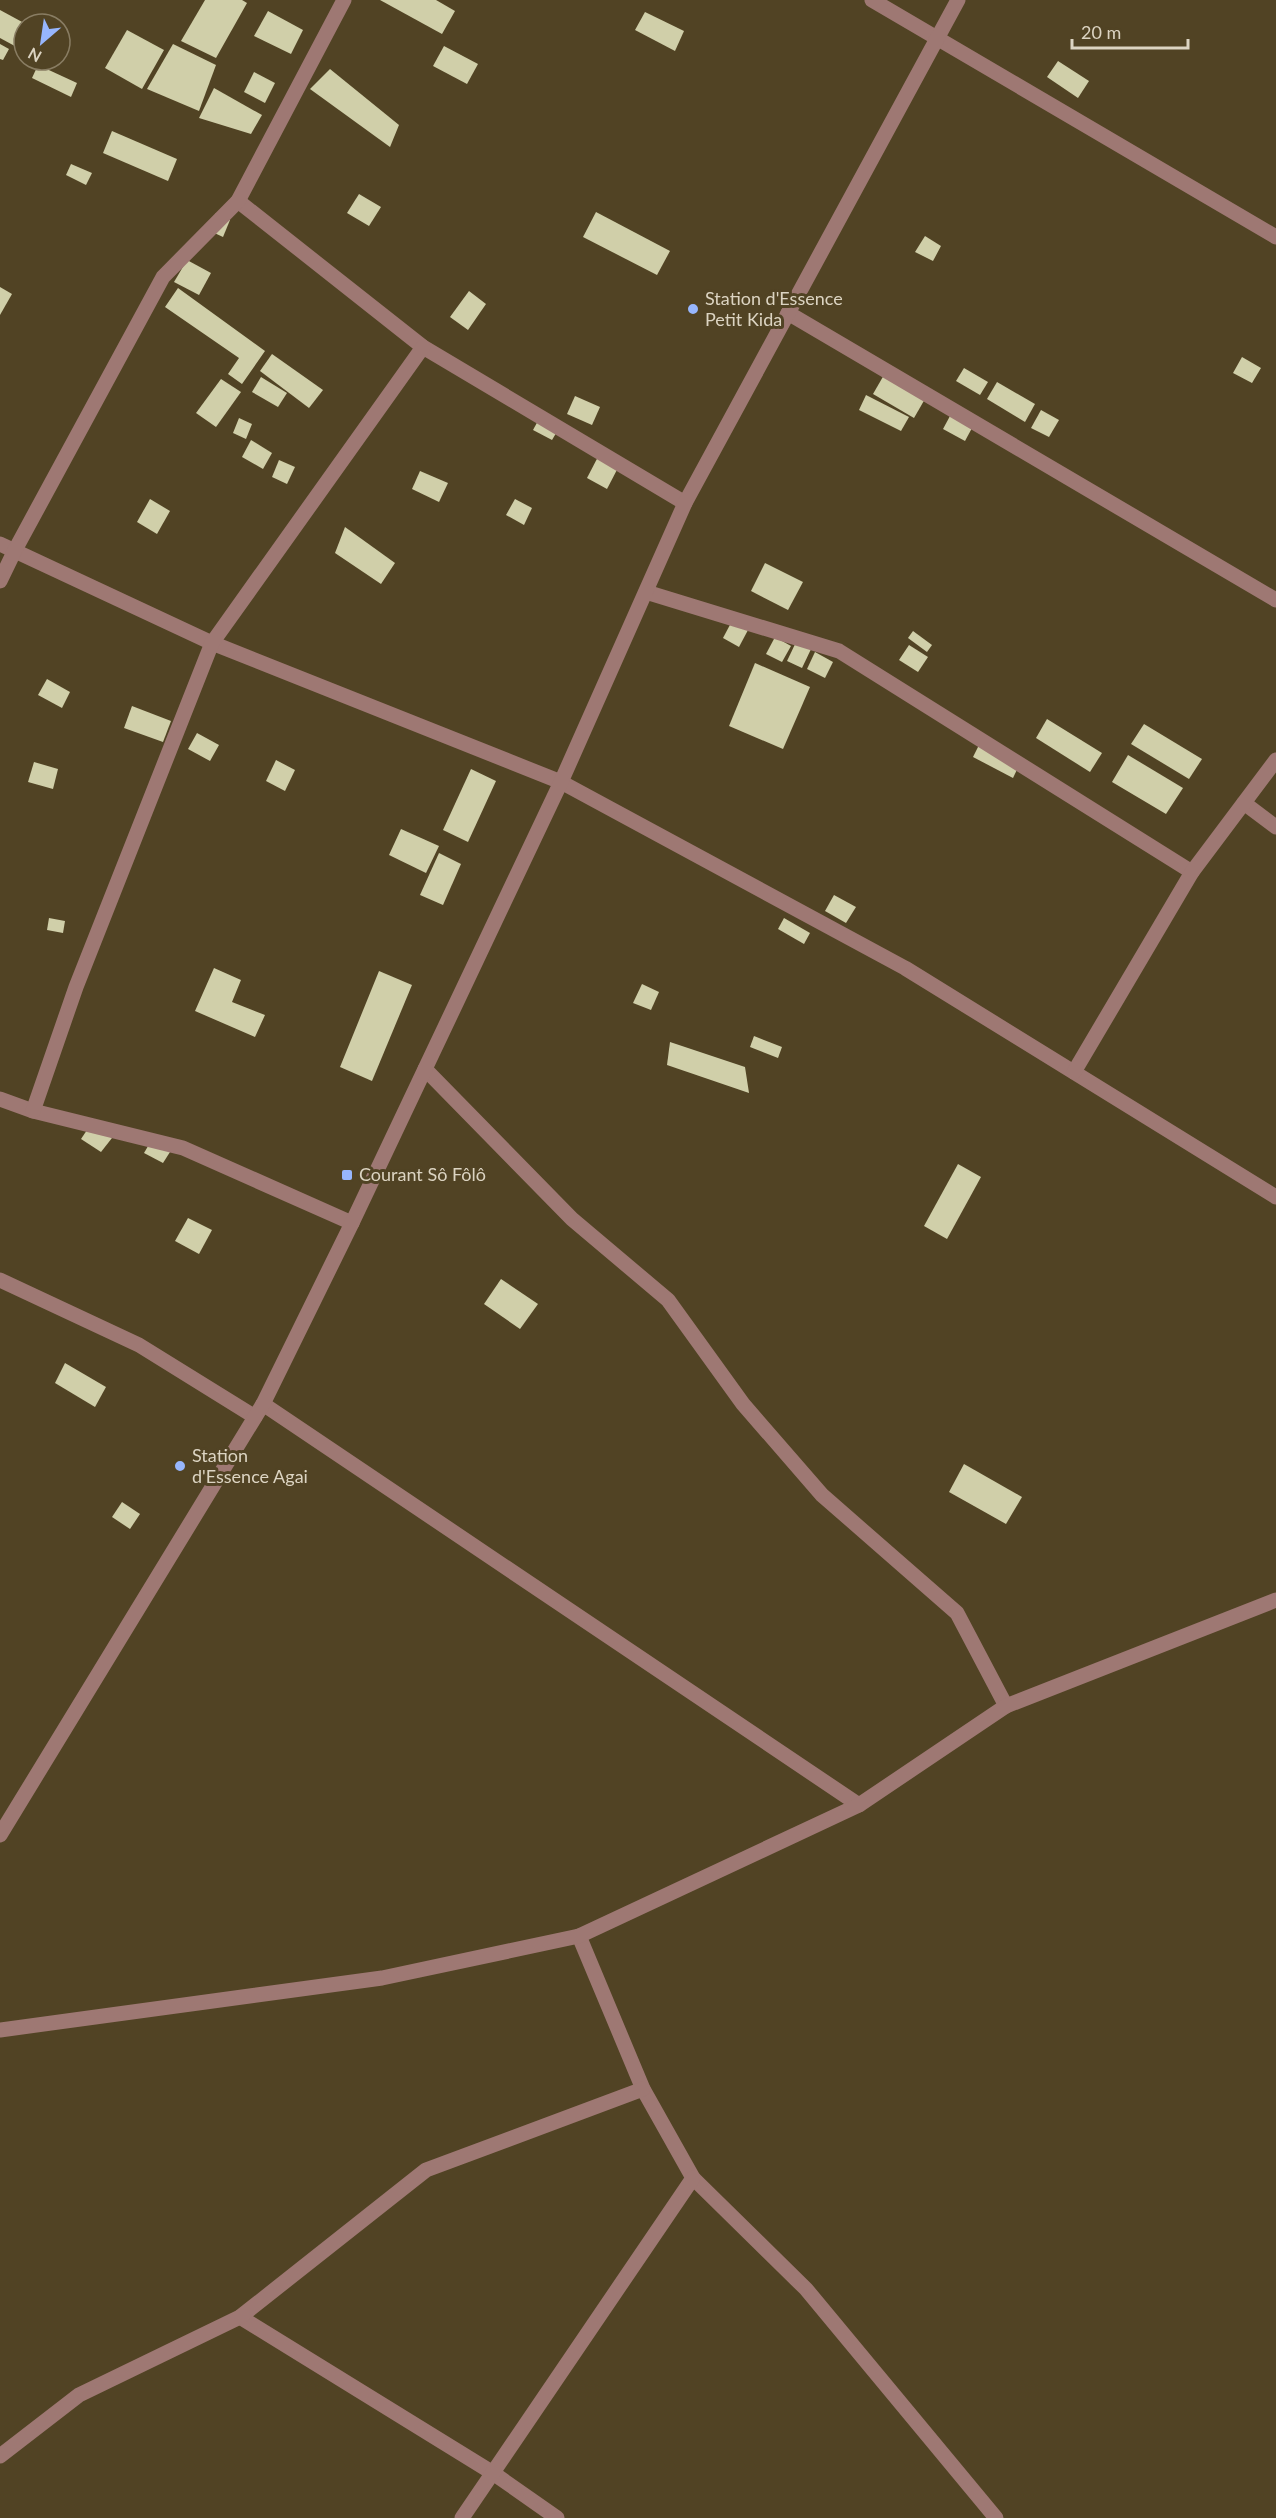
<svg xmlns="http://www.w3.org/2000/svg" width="1276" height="2518" viewBox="0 0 1276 2518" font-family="Lato,sans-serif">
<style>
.building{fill:#d0cfa9}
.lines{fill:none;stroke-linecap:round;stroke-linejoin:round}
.minor{stroke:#9e7873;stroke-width:15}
.poi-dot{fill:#97b6fd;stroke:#514324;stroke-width:2}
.labels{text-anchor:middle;stroke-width:6;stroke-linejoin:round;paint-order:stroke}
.poi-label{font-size:18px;fill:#dcd4c2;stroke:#514324;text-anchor:start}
</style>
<rect width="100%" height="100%" fill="#514324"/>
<!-- building -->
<g class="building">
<path d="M205 0H242L247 3 216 58 181 41Z"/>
<path d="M380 0H436L455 11 442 34Z"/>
<path d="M0 10 24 23V51L0 38Z"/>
<path d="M268 11 303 30 291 54 254 36Z"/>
<path d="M645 12 684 31 675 51 635 30Z"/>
<path d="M127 30 164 50 142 89 105 68Z"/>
<path d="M0 44 9 49 3 60 0 59Z"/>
<path d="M173 44 216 65 199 111 147 89Z"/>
<path d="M444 46 478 64 467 84 433 66Z"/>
<path d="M1058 61 1089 81 1078 98 1047 77Z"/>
<path d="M38 65 77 83 71 97 32 78Z"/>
<path d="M330 69 399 125 390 147 310 89Z"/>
<path d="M254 72 275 83 265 103 244 92Z"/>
<path d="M214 88 262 115 251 134 199 118Z"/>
<path d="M112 131 177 159 168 181 103 153Z"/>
<path d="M71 164 92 173 86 185 66 175Z"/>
<path d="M359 194 381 207 369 226 347 213Z"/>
<path d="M596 212 670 251 657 275 583 237Z"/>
<path d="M216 213 230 220 223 237 208 230Z"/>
<path d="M925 236 941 246 933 261 915 252Z"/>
<path d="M187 260 211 273 199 295 174 282Z"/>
<path d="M0 287 12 294 0 315Z"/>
<path d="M178 288 265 351 242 384 228 374 239 358 165 307Z"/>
<path d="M469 291 486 304 468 330 450 317Z"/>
<path d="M272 354 323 390 309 408 260 371Z"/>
<path d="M1242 357 1261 368 1252 383 1233 373Z"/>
<path d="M888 368 929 392 914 418 873 394Z"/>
<path d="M964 368 988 382 980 395 956 381Z"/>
<path d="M261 377 287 393 278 407 252 392Z"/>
<path d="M221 379 241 392 216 427 196 413Z"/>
<path d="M997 382 1035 404 1025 422 987 399Z"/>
<path d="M866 395 909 417 901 431 859 410Z"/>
<path d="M575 396 600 407 592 425 567 414Z"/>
<path d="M1041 410 1059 420 1049 437 1031 428Z"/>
<path d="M950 416 972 428 965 441 943 429Z"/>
<path d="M239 418 252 424 246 439 233 433Z"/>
<path d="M539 419 558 430 552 440 533 430Z"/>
<path d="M251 440 272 453 263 469 242 457Z"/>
<path d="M600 453 620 464 607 489 587 478Z"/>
<path d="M279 460 295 467 287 484 272 477Z"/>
<path d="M420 471 448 483 439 502 412 489Z"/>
<path d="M150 499 170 511 157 534 137 522Z"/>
<path d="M515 499 532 508 524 525 506 515Z"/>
<path d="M345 527 395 563 381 584 335 553Z"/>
<path d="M765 563 803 582 788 610 751 591Z"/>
<path d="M732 621 748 630 739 647 723 638Z"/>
<path d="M913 631 932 645 927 652 908 638Z"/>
<path d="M775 637 791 646 782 662 766 654Z"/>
<path d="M798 638 813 645 802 668 787 661Z"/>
<path d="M909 645 928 657 918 672 899 660Z"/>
<path d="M815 652 833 662 825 678 807 669Z"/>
<path d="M755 663 810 687 783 749 729 726Z"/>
<path d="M47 679 70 692 62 708 38 695Z"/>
<path d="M132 706 171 721 163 742 124 728Z"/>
<path d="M1047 719 1102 753 1090 772 1036 738Z"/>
<path d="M1144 724 1202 759 1189 779 1131 744Z"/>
<path d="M197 733 219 745 210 761 188 749Z"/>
<path d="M981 741 1021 761 1013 778 973 757Z"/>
<path d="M1128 755 1183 788 1166 814 1112 782Z"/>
<path d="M276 760 295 770 285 791 266 781Z"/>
<path d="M34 762 58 769 53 789 28 782Z"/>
<path d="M471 769 496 781 468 842 443 830Z"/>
<path d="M401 829 439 846 426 873 389 855Z"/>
<path d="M439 853 461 864 443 905 420 895Z"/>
<path d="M834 895 856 907 846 923 825 911Z"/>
<path d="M49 918 65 921 63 933 47 930Z"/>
<path d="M784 918 810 933 804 944 778 929Z"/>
<path d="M214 968 241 980 232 1002 265 1015 255 1037 195 1011Z"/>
<path d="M379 971 412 985 372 1081 340 1067Z"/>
<path d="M642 984 659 992 651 1010 633 1003Z"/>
<path d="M754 1036 782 1047 778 1058 750 1047Z"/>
<path d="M670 1042 745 1067 749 1093 667 1065Z"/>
<path d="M91 1124 112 1138 101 1152 81 1139Z"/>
<path d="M151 1141 170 1152 163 1163 144 1153Z"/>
<path d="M958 1164 981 1177 947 1239 924 1226Z"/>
<path d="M188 1218 212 1230 199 1254 175 1241Z"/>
<path d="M501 1279 538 1304 520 1329 484 1304Z"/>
<path d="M65 1363 106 1387 95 1407 55 1383Z"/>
<path d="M964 1464 1022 1497 1006 1524 949 1492Z"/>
<path d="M122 1502 140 1514 130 1529 112 1517Z"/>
</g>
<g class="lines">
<!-- minor -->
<g class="minor">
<path d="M872 0 1276 237"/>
<path d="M238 201 423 347 685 503"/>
<path d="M788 313 1276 600"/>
<path d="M0 544 212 643 561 782 905 968 1276 1197"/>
<path d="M0 581 15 550 163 277 238 201 344 0"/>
<path d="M646 592 839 651 1192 872"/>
<path d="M1244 803 1276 827"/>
<path d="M425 1069 572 1219 668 1300 743 1404 822 1495 957 1613 1006 1706"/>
<path d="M1074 1072 1192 872 1276 760"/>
<path d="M0 1099 33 1111 183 1148 352 1223"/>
<path d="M33 1111 76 987 212 643 423 347"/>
<path d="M0 1280 139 1345 255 1417"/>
<path d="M263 1404 859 1805"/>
<path d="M0 1835 263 1404 352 1223 561 782 685 503 958 0"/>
<path d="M579 1936 643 2089 693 2178 806 2289 996 2518"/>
<path d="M0 2030 382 1978 579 1936 859 1805 1006 1706 1276 1600"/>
<path d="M240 2317 493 2473 557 2518"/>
<path d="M0 2456 79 2395 240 2317 426 2170 643 2089"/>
<path d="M462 2518 693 2178"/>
</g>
</g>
<!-- markers -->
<g class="poi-dot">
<circle cx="693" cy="309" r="6"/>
<rect x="341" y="1169" width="12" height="12" rx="3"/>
<circle cx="180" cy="1466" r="6"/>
</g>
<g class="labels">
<!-- poi labels -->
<g class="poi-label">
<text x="705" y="305">Station d'Essence<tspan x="705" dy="21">Petit Kida</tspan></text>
<text x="359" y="1181">Courant Sô Fôlô</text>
<text x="192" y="1462">Station<tspan x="192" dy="21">d'Essence Agai</tspan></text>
</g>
</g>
<!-- north arrow -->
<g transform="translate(42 42) rotate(209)"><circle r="28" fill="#514324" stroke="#897d63" stroke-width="1.5"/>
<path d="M0-4.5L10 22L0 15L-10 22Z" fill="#97b6fd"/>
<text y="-9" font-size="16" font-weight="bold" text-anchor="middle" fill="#dcd4c2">N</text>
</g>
<!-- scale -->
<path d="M1072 39v9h116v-9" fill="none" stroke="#dcd4c2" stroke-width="3"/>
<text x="1081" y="39" font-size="18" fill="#dcd4c2" stroke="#514324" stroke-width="4.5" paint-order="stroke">20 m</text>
</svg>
